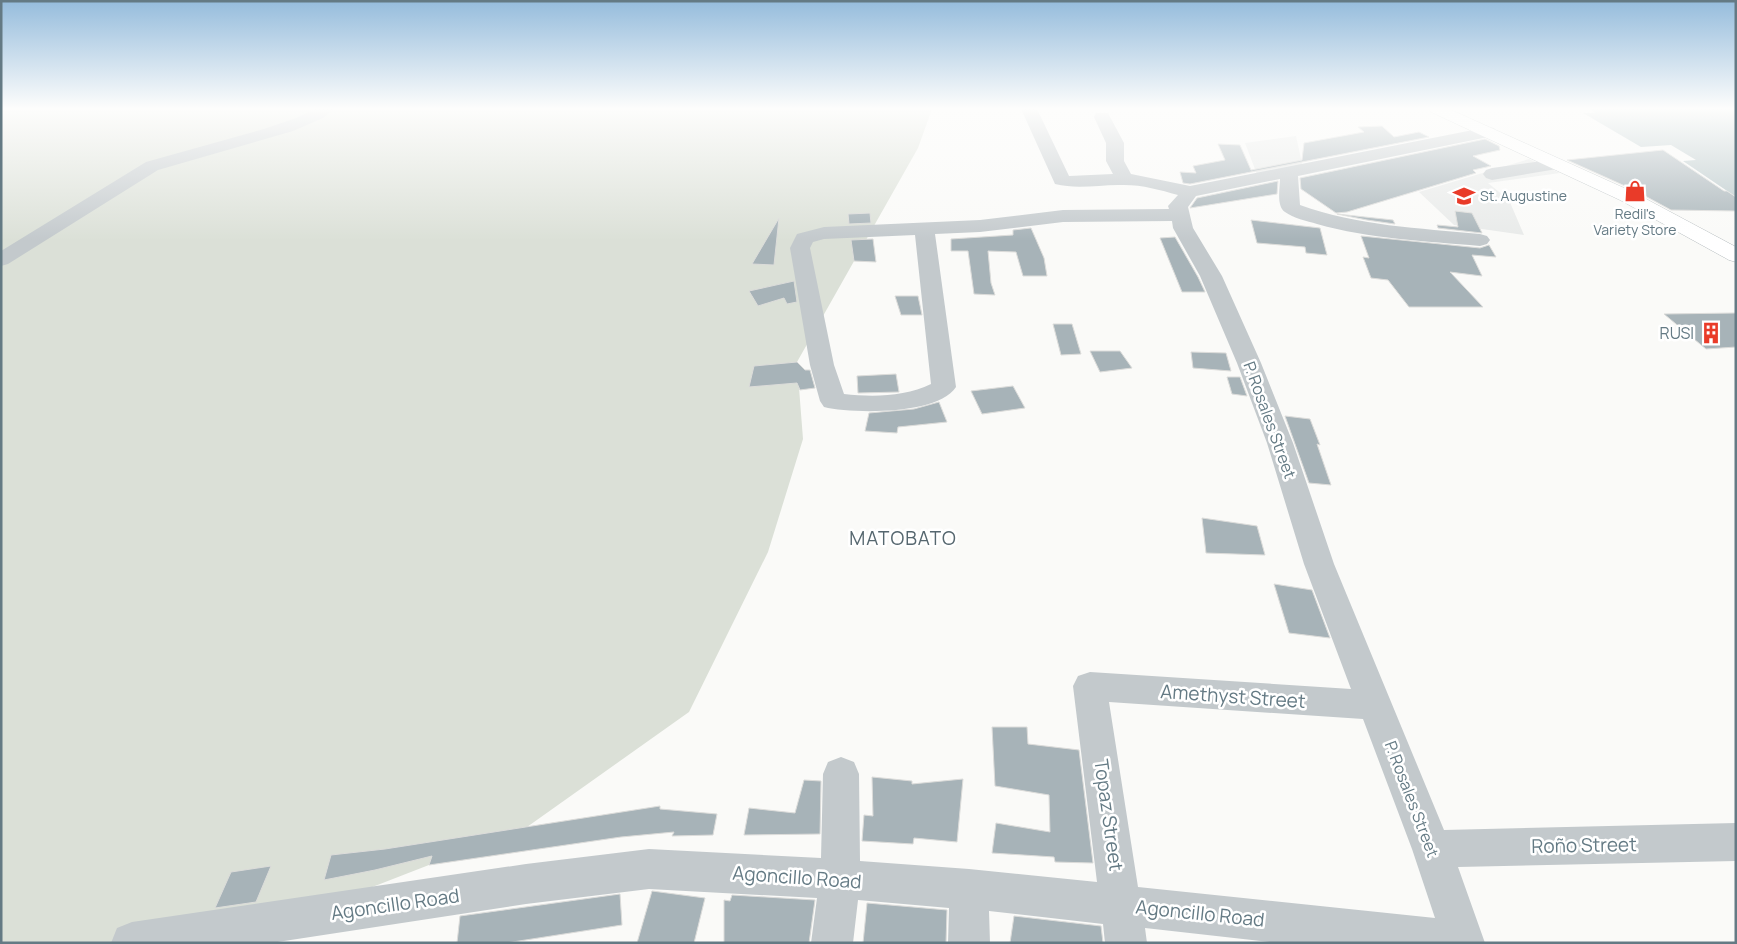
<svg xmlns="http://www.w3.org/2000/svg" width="1737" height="944" viewBox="0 0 1737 944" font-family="Manrope,sans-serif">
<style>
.built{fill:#e8eae9}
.green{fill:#dbe0d7}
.water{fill:#b9c8ca}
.building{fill:#a7b3b8;stroke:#dcdcda}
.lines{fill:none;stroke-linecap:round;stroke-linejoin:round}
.major-casing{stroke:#b4bbbe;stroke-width:1}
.minor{fill:#c3c9cc;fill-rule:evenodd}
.major{fill:#fff;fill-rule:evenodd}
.labels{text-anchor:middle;stroke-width:5;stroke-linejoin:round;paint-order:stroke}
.far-poi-label{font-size:14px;fill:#647a84;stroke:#fff;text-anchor:start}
.poi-label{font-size:16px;fill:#647a84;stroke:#fff;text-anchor:end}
.street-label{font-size:16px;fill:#647a84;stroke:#fff}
.quarter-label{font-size:19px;letter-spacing:1px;fill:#56676f;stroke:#fff}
.near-street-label{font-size:19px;fill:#647a84;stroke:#fff}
</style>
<rect width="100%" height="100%" fill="#fafaf8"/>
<!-- built -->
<g class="built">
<path d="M1296 136 1303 168 1258 177 1245 143Z"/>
<path d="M1529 159 1560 173 1488 183 1509 200 1524 235 1454 225 1419 192Z"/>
</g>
<!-- green -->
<path class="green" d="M1 109H932L918 148 797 362 803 439 768 552 689 712 527 827 228 943H1Z"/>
<!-- water -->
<path class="water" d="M1590 109H1736V197L1683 161 1696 160 1671 145 1641 147 1583 113H1595Z"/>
<!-- building -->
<g class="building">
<path d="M1382 126 1394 137 1419 132 1429 137 1190 184 1183 183 1180 172 1196 173 1193 166 1225 160 1218 144 1240 145 1251 170 1302 160 1304 143 1364 132 1358 127Z"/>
<path d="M1485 139 1499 146 1500 150 1473 156 1491 166 1473 170 1476 173 1347 212 1336 213 1301 189 1300 178Z"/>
<path d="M1663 150 1724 191H1727L1736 197V211L1671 210 1634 190 1567 160Z"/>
<path d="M1278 181 1277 194 1190 208 1197 198Z"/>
<path d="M1455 211 1472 213 1482 233 1438 228 1437 225 1458 227Z"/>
<path d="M870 213 871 223 849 224 848 214Z"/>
<path d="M1337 214 1393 220 1395 224 1367 220Z"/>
<path d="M779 218 774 265 752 264Z"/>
<path d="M1251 220 1320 228 1327 255 1306 253 1305 247 1257 243Z"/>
<path d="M1031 228 1044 258 1047 276H1023L1016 252 988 251 991 283 995 295 974 294 968 251H951V239L1013 235V230Z"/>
<path d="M1361 236 1480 248 1489 245 1496 257 1472 255 1482 276 1450 272 1483 307H1409L1388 280 1371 278 1363 257 1369 258Z"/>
<path d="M1175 237 1198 277 1205 292H1182L1160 238Z"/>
<path d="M873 239 876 262 854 261 851 240Z"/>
<path d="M794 281 797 302 787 304 784 298 758 306 749 291Z"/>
<path d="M895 296H918L922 315H901Z"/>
<path d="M1736 313V347L1706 349 1664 314Z"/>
<path d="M1053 324H1072L1081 354 1061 355Z"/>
<path d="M1090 351H1120L1132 368 1100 372Z"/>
<path d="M1191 352 1226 353 1231 371 1193 368Z"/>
<path d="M797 362 805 370H810L815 388 800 390 797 383 749 387 754 366Z"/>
<path d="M896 374 899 392 858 393 857 376Z"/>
<path d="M1227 377H1240L1247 396 1232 394Z"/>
<path d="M1013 386 1025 408 982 414 971 391Z"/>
<path d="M939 402 947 422 898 427 897 433 865 431 869 413 914 409Z"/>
<path d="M1285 416 1310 419 1320 445 1317 444 1331 485 1309 483Z"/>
<path d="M1202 518 1257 526 1265 555 1206 553Z"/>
<path d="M1274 584 1312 590 1330 638 1289 633Z"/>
<path d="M992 727H1027L1028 744 1079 750 1093 863 1055 862 1054 857 992 853 996 823 1050 832 1049 795 995 786Z"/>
<path d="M872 777 912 781V784L963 779 957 842 914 838 913 844 862 841 864 815 873 816Z"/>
<path d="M804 780 821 781 820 834 744 835 749 808 795 813Z"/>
<path d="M660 806V809L717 814 713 835 672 836 674 832 621 837 429 865 432 856 375 870 324 880 331 855 385 849Z"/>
<path d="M271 866 256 902 215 908 231 872Z"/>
<path d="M652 891 705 898 694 943H637Z"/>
<path d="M620 894 622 925 506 943H457L460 916Z"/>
<path d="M732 895 815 900 809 943H724V900L730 901Z"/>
<path d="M867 903 947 910 946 943H863Z"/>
<path d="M1014 916 1101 926 1103 943H1010Z"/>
</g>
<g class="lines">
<!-- major casing -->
<g class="major-casing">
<path id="major" d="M1429 109H1449L1633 192 1736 247V262L1729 260 1620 200 1431 112Z"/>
</g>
<!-- minor -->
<g class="minor">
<path d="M316 109H334L323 118 293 131 158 170 8 264 1 266V251L146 162 264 129 296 118Z"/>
<path d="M1023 109H1037L1038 111 1069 176 1113 174 1106 161V143L1094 117 1096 113H1108L1124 143V161L1131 174 1190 186 1488 127 1494 128 1497 132 1494 136 1488 137 1298 176 1300 205C1358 226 1419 228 1480 234L1487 236 1490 240 1487 244 1480 246C1425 241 1370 239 1317 224 1307 221 1293 218 1285 212 1276 206 1280 188 1280 179L1196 196 1188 207 1193 228 1222 276 1261 363 1293 443 1334 564 1444 830 1736 823V861L1458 867 1485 943H1278L1145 928 1147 943H1105L1103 924 989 911 990 943H948L949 908 858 900 853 943H811L817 898 649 889 526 904 271 943H111L117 928 132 922 526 864 649 849 821 858 823 774 828 762 841 757 854 762 859 774 860 861 969 869 1097 882 1073 686 1078 676 1090 672 1351 689 1304 564 1267 443 1237 363 1200 276 1173 228 1172 221 1063 222 980 232 935 234 956 387C938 415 853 414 824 407L820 401 810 365 790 248 797 234 824 227 980 220 1063 210 1169 209 1168 206 1178 195C1160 190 1143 185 1124 185 1101 184 1079 190 1055 184L1022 111ZM915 235 931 384C905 397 872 397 844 394L834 365 810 248 813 242 824 239ZM1109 702 1363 719 1412 849 1435 918 1138 887Z"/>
<path d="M1557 159 1563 160 1566 164 1563 168 1492 180 1486 178 1483 174 1486 170 1492 168Z"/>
</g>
<!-- major -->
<use href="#major" class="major"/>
</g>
<!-- sky -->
<linearGradient id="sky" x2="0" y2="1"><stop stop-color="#95bcdc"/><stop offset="0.45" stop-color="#fdfdfc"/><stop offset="1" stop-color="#fdfdfc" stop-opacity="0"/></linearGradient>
<rect width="1737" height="241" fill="url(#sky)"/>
<!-- icons -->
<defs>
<g id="shop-bare" transform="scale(1.725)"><path d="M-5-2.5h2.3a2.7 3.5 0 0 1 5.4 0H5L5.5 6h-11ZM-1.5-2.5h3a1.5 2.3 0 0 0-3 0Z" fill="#e93b29" stroke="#fff" stroke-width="2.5" paint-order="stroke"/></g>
<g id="school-bare" transform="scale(1.725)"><path d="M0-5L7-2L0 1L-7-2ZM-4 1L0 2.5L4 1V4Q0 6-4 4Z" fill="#e93b29" stroke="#fff" stroke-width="2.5" paint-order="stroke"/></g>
<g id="building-bare" transform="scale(1.725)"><path d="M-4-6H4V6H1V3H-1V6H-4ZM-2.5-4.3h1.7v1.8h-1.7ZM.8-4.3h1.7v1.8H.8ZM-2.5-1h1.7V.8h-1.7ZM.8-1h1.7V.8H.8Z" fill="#e93b29" stroke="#fff" stroke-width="2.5" paint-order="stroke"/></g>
</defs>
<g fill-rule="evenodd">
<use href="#shop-bare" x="1635" y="191"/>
<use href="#school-bare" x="1464" y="196"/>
<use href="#building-bare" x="1711" y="333"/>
</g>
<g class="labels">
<!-- far-poi labels -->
<g class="far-poi-label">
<text x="1480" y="201">St. Augustine</text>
<text x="1635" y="219" text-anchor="middle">Redil's<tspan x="1635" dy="16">Variety Store</tspan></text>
</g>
<!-- poi labels -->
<g class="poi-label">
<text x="1694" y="339">RUSI</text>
</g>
<!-- street labels -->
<g class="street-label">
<text transform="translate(1270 420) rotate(70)" y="6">P. Rosales Street</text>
<text transform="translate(1412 799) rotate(69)" y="6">P. Rosales Street</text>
</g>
<!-- quarter labels -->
<g class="quarter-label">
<text x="903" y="545">MATOBATO</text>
</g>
<!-- near-street labels -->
<g class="near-street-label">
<text transform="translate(1233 696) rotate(4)" y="7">Amethyst Street</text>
<text transform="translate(1109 815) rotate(82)" y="7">Topaz Street</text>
<text transform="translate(1584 845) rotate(-1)" y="7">Roño Street</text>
<text transform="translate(797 877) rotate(4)" y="7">Agoncillo Road</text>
<text transform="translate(395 904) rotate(-8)" y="7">Agoncillo Road</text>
<text transform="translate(1200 913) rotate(6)" y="7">Agoncillo Road</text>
</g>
</g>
<!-- border -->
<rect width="1737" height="944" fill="none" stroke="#647a84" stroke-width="5"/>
</svg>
